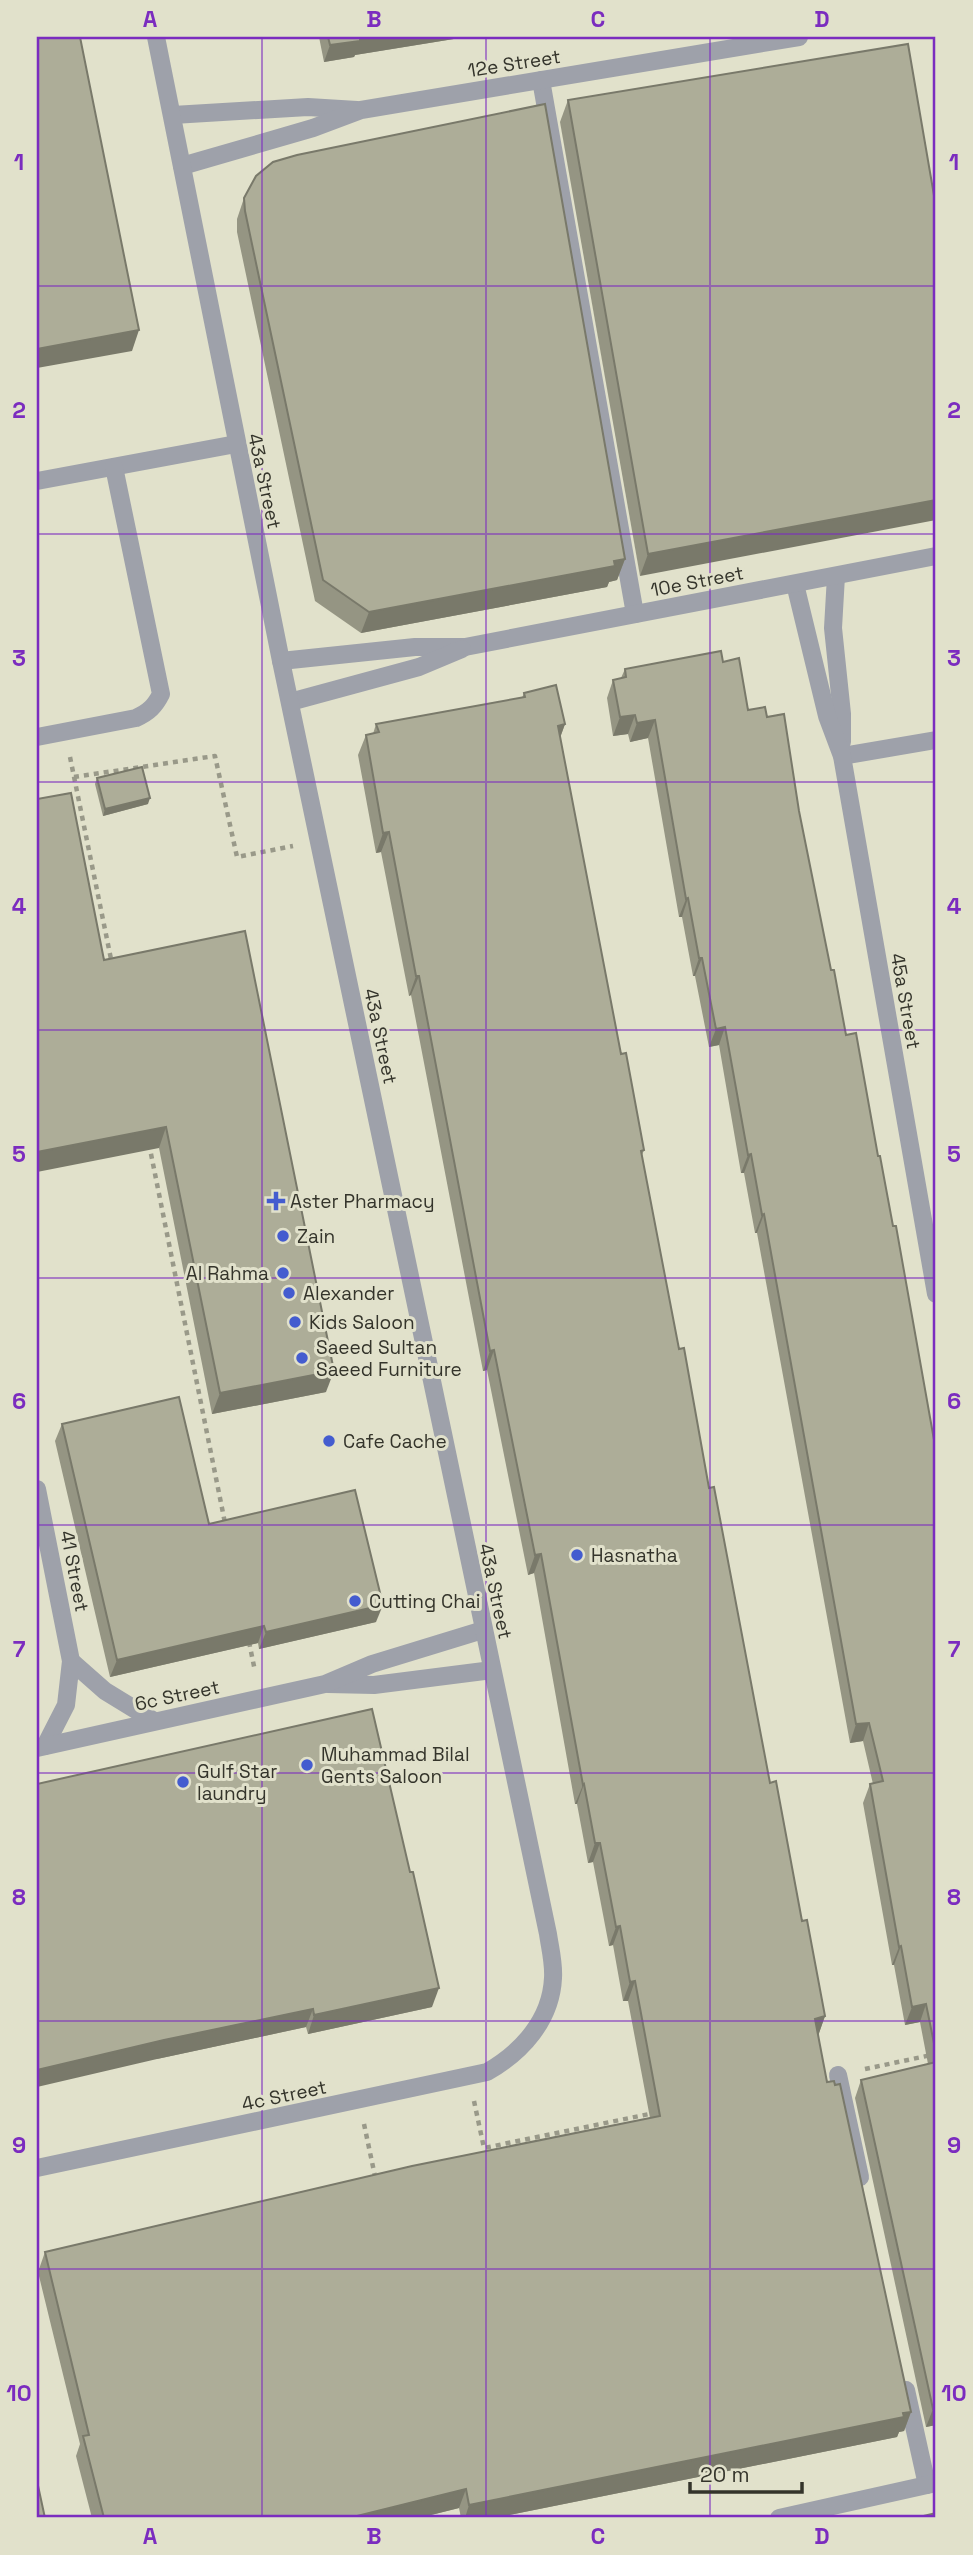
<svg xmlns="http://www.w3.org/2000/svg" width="973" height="2555" viewBox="0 0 973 2555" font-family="'Space Grotesk',sans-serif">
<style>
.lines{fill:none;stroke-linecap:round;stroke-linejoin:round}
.path{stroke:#999989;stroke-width:4.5;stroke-dasharray:5 5;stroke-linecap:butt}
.lane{stroke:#9ea1aa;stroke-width:18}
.street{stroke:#9ea1aa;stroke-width:18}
.wall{fill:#959583}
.shaded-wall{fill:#79796a}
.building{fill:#adad98;stroke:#79796a;stroke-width:2}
.grid{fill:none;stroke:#7b2cbf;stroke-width:2;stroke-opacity:0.55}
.poi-dot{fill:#445ccf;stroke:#e1e1cb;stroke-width:2.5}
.labels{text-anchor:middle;stroke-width:6;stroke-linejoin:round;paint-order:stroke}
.street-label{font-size:19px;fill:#34342b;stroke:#e1e1cb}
.poi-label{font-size:19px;fill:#34342b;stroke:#e1e1cb;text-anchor:start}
.neatline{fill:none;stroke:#7b2cbf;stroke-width:2.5}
.grid-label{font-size:23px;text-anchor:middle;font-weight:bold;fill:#7b2cbf}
</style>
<rect width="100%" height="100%" fill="#e1e1cb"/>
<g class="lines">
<!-- path -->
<g class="path">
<path d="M70 757 112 964"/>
<path d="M74 777 215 756 237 857 293 846"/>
<path d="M149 1144 225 1523"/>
<path d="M249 1642 255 1671"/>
<path d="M865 2069 936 2054"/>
<path d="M474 2101 484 2148 654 2113"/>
<path d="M364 2124 376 2181"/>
</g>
<!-- lane -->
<g class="lane">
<path d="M541 80 635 614"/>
<path d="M37 481 236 444"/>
<path d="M37 737 136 718C149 712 155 706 161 694L114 467"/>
<path d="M842 756 936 740"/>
<path d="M838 2075 860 2177"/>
<path d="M906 2390 927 2485"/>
</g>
<!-- street -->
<g class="street">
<path d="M173 115 308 107 357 110"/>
<path d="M182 166 313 128 361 110 799 37"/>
<path d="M836 576 833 628 842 714V742"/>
<path d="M795 584 827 716 842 756 936 1294"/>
<path d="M281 661 415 647H465L936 556"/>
<path d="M290 702 419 667 462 649"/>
<path d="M37 1489 71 1661 66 1705 45 1746"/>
<path d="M71 1661 105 1691 154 1721"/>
<path d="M328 1684 374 1685 492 1670"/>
<path d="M37 1748 325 1684 372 1664 483 1630"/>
<path d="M37 2168 487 2072C522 2052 551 2020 553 1978 554 1963 550 1948 548 1934L281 661 156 37"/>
<path d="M779 2518 936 2483"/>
</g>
</g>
<!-- wall -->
<g class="wall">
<path d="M319 37H466L355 55 354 57 324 62Z"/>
<path d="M568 100 936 207 640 576 560 122Z"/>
<path d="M244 198 625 559 617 580 609 582 607 587 361 633 315 601 237 232V219Z"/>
<path d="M723 662 748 710 767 717 799 811 831 970 846 1035 878 1156 936 1451V2425L926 2427 855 2098 861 2080 928 2064 920 2022 905 2025 894 1965H892L863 1803 870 1784H873L863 1741 850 1743 757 1233H755L744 1173H741L719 1045 709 1047 695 976H693L682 917H679L648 738 630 742 628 734 613 736 607 698 613 680 621 678 625 669Z"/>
<path d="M524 693 565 724 560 738 621 1054 644 1150 642 1155 679 1349 770 1783 802 1921 825 2016 818 2036 827 2082 911 2412 904 2431 899 2432 897 2437 494 2518H461L459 2508 419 2518H92L76 2456 80 2444 38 2272 45 2252 650 2118 628 2001H623L613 1945 609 1946 593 1862 588 1863 577 1804H575L534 1573 528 1575 487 1370 483 1371 411 995 409 996 381 852 376 853 358 755 366 735 373 734 376 724 522 698Z"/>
<path d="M97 778 148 804 103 816 95 784Z"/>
<path d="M104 960 326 1392 212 1414 159 1148Z"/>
<path d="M62 1424 209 1524 376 1622 259 1649 258 1643 110 1677 55 1441Z"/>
<path d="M37 1784 432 2007 308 2034 306 2027 157 2059Z"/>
</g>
<!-- shaded-wall -->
<g class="shaded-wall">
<path d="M367 37H466L355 55 354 57 324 62 330 45Z"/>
<path d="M139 330 132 351 37 368V349Z"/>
<path d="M936 500V520L640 576 648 554Z"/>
<path d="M625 559 617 580 609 582 607 587 361 633 369 612Z"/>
<path d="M635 715 628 734 613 736 620 717Z"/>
<path d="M655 720 648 738 630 742 637 723Z"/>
<path d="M565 724 558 743V726Z"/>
<path d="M150 798 148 804 103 816 105 809Z"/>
<path d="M389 832 381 852 376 853 383 833Z"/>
<path d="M688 898 682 917H679L686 899Z"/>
<path d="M699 958H702L695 976H693Z"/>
<path d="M416 976H419L411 995 409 996Z"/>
<path d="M725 1027 719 1045 709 1047 716 1029Z"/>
<path d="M166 1127 159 1148 37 1172V1152Z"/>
<path d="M751 1154 744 1173H741L748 1155Z"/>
<path d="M764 1214 757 1233H755L762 1215Z"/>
<path d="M494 1350 487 1370 483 1371 490 1351Z"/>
<path d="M334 1371 326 1392 212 1414 220 1393Z"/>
<path d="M541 1554 534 1573 528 1575 535 1555Z"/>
<path d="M383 1605 376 1622 259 1649 266 1632Z"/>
<path d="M264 1626 258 1643 110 1677 117 1660Z"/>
<path d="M869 1723 863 1741 850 1743 856 1724Z"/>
<path d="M584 1784 577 1804H575L583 1785Z"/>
<path d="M595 1843H600L593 1862 588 1863Z"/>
<path d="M620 1926 613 1945 609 1946 616 1927Z"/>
<path d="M901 1946 894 1965H892L899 1947Z"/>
<path d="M635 1981 628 2001H623L630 1982Z"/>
<path d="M439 1988 432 2007 308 2034 314 2015Z"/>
<path d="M926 2004 920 2022 905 2025 912 2007Z"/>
<path d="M313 2009 306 2027 157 2059 37 2087V2070L164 2040Z"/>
<path d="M825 2016 818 2036 815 2019Z"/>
<path d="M936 2408V2425L926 2427 933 2409Z"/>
<path d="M911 2412 904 2431 899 2432 897 2437 494 2518H465L469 2505Z"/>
<path d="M466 2489 459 2508 419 2518H349Z"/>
</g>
<!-- building -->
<g class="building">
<path d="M37 37H80L139 330 37 349Z"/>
<path d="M328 37H367L360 38V41L330 45Z"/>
<path d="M908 44 936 207V500L648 554 568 100Z"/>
<path d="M545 104 625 559 614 561 615 566 369 612 323 580 245 211 244 198 256 176 273 162 297 155Z"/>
<path d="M721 651 723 662 739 658 748 710 765 707 767 717 784 714 799 811 831 970H834L846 1035 856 1033 878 1156H880L893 1226H896L936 1451V2053L926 2004 912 2007 901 1946 899 1947 870 1784 883 1781 869 1723 856 1724 764 1214 762 1215 751 1154 748 1155 725 1027 716 1029 702 958H699L688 898 686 899 655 720 637 723 635 715 620 717 613 680 626 677 625 669Z"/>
<path d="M556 685 565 724 558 726 621 1054 626 1053 644 1150 641 1151 679 1349 684 1348 709 1488 714 1487 770 1783 776 1781 802 1921 807 1920 825 2016 815 2019 827 2082 834 2081 835 2085 840 2084 911 2412 903 2413 904 2417 469 2505 466 2489 349 2518H104L83 2436 89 2435 45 2252 412 2166 660 2116 635 1981 630 1982 620 1926 616 1927 600 1843H595L584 1784 583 1785 541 1554 535 1555 494 1350 490 1351 419 976H416L389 832 383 833 366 735 379 732 376 724 525 697 524 693Z"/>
<path d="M142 767 150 798 105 809 97 778Z"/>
<path d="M71 793 104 960 245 931 334 1371 220 1393 166 1127 37 1152V799Z"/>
<path d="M179 1397 209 1524 355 1490 383 1605 266 1632 264 1626 117 1660 62 1424Z"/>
<path d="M372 1709 410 1872H413L439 1988 314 2015 313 2009 164 2040 37 2070V1784Z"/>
<path d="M936 2062V2408L933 2409 861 2080Z"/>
<path d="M37 2481 45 2518H37Z"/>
<path d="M936 2513V2518H915Z"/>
</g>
<!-- grid -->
<path class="grid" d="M262 37V2518M486 37V2518M710 37V2518M37 286H936M37 534H936M37 782H936M37 1030H936M37 1278H936M37 1525H936M37 1773H936M37 2021H936M37 2269H936"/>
<!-- markers -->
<g class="poi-dot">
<path d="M272.5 1190.5h7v7h7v7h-7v7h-7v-7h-7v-7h7z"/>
<circle cx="283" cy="1236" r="7"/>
<circle cx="283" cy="1273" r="7"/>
<circle cx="289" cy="1293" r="7"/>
<circle cx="295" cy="1322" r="7"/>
<circle cx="302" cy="1358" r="7"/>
<circle cx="329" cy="1441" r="7"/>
<circle cx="577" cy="1555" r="7"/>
<circle cx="355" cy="1601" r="7"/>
<circle cx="307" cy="1765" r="7"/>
<circle cx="183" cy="1782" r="7"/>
</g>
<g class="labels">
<!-- street labels -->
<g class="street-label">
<text transform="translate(514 63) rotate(-9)" y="7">12e Street</text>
<text transform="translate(265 481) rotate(78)" y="7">43a Street</text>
<text transform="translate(697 581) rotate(-11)" y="7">10e Street</text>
<text transform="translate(906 1001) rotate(80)" y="7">45a Street</text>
<text transform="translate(381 1036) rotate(78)" y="7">43a Street</text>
<text transform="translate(75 1571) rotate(79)" y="7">41 Street</text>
<text transform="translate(496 1591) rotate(78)" y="7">43a Street</text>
<text transform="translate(177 1695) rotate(-12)" y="7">6c Street</text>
<text transform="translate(284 2095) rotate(-12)" y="7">4c Street</text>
</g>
<!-- poi labels -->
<g class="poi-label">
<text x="290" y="1208">Aster Pharmacy</text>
<text x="297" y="1243">Zain</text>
<text x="269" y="1280" text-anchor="end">Al Rahma</text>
<text x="303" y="1300">Alexander</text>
<text x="309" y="1329">Kids Saloon</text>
<text x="316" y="1354">Saeed Sultan<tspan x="316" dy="22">Saeed Furniture</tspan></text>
<text x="343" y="1448">Cafe Cache</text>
<text x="591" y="1562">Hasnatha</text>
<text x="369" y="1608">Cutting Chai</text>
<text x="321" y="1761">Muhammad Bilal<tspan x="321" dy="22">Gents Saloon</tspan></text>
<text x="197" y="1778">Gulf Star<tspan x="197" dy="22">laundry</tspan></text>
</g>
</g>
<!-- border -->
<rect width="973" height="2555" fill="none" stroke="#e1e1cb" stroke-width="77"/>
<!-- scale -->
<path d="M690 2482v10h112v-10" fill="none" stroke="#34342b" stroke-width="3.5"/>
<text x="700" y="2482" font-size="21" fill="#34342b" stroke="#e1e1cb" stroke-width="5" paint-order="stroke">20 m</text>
<rect x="38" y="38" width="896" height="2478" class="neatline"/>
<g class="grid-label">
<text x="150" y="27">A</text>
<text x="374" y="27">B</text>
<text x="598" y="27">C</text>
<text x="822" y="27">D</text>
<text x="19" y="170">1</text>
<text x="954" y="170">1</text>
<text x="19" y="418">2</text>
<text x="954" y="418">2</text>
<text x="19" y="666">3</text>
<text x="954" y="666">3</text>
<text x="19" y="914">4</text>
<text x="954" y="914">4</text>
<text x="19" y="1162">5</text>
<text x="954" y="1162">5</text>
<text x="19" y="1409">6</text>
<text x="954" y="1409">6</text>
<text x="19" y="1657">7</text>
<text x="954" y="1657">7</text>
<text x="19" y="1905">8</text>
<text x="954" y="1905">8</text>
<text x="19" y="2153">9</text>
<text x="954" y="2153">9</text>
<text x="19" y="2401">10</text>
<text x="954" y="2401">10</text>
<text x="150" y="2544">A</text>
<text x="374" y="2544">B</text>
<text x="598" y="2544">C</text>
<text x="822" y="2544">D</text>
</g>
</svg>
